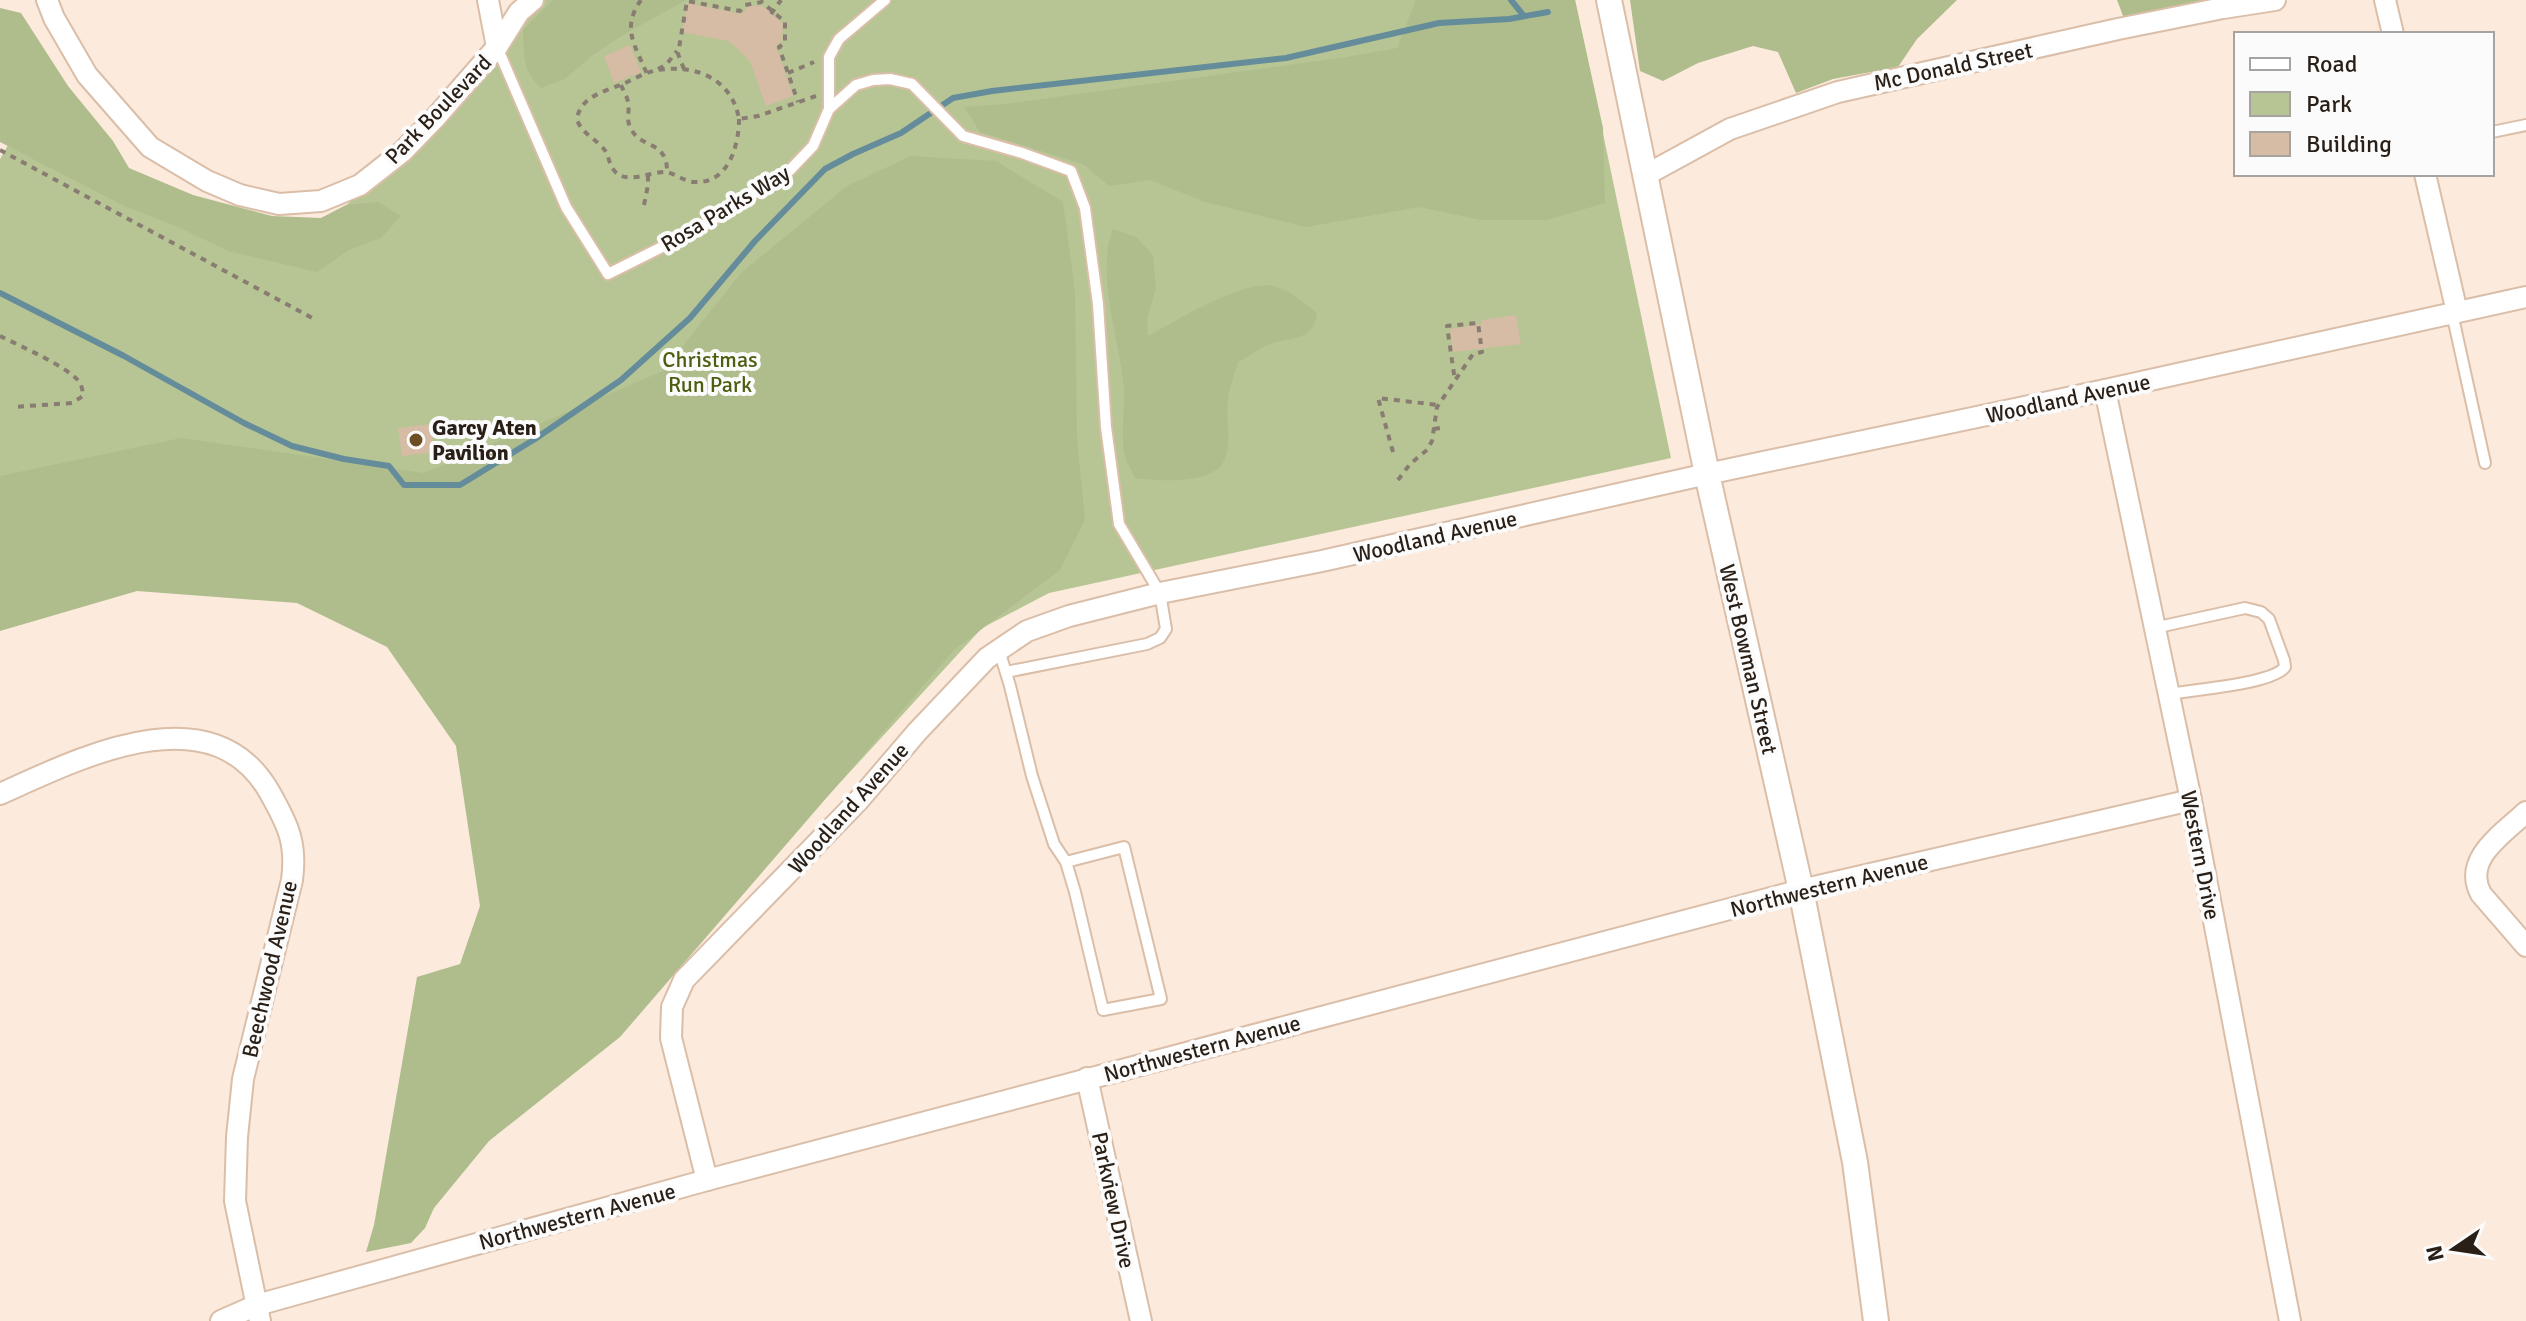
<svg xmlns="http://www.w3.org/2000/svg" width="2526" height="1321" viewBox="0 0 2526 1321" font-family="Signika,sans-serif">
<style>
.green{fill:#b6c593}
.forest{fill:#aebd8b}
.lines{fill:none;stroke-linecap:round;stroke-linejoin:round}
.stream{stroke:#658c9b;stroke-width:6}
.building{fill:#d6bba5}
.service-casing{stroke:#dabea8;stroke-width:14}
.minor-casing{stroke:#dabea8;stroke-width:24}
.tertiary-casing{stroke:#dabea8;stroke-width:28}
.path{stroke:#897c72;stroke-width:4;stroke-dasharray:6 6;stroke-linecap:butt}
.service{stroke:#fff;stroke-width:10}
.minor{stroke:#fff;stroke-width:20}
.tertiary{stroke:#fff;stroke-width:24}
.poi-dot{fill:#6e4f25;stroke:#fbfbfb;stroke-width:3}
.labels{text-anchor:middle;stroke-width:8;stroke-linejoin:round;paint-order:stroke}
.street-label{font-size:22px;fill:#291f17;stroke:#fbfbfb}
.park-label{font-size:22px;fill:#4d5e11;stroke:#fbfbfb}
.poi-label{font-size:22px;font-weight:bold;fill:#291f17;stroke:#fbfbfb;text-anchor:start}
</style>
<rect width="100%" height="100%" fill="#fceadd"/>
<!-- green -->
<path class="green" d="M545 0H1575L1671 458 1049 593 982 628 792 835 325 505 0 587V159L11 140 310 240 402 152Z"/>
<!-- forest -->
<g class="forest">
<path d="M553 0H686L623 35 593 55 565 79 541 88C522 69 524 56 523 30Z"/>
<path d="M1416 0H1575L1603 128 1605 203 1547 220H1481L1419 207 1306 227 1205 202 1150 180 1109 186 1083 164 980 132 964 107 1005 104 1346 57 1397 48Z"/>
<path d="M1630 0H1957L1917 39 1898 67 1833 79 1796 93 1778 52 1753 46 1698 63 1663 81 1640 71Z"/>
<path d="M2117 0H2234L2125 21Z"/>
<path d="M0 8 21 13 68 86 113 141 129 168 193 195 272 216 321 218 346 205 378 202 401 216 381 238 349 250 317 272 228 251 176 226 126 207 0 142Z"/>
<path d="M911 156 996 161 1063 202 1075 291 1077 439 1085 519 1060 570 954 650 620 1037 489 1141 434 1208 425 1228 411 1243 366 1252 374 1225 417 977 460 964 480 906 456 746 387 647 297 603 137 591 0 631V476L181 438 424 473 663 371 741 273 847 186Z"/>
<path d="M1113 229 1136 237 1153 255 1156 288 1147 320 1148 336C1176 321 1243 279 1274 286 1290 290 1304 303 1317 313 1313 343 1290 336 1267 345 1257 350 1248 357 1238 362 1235 374 1229 386 1228 399 1225 418 1233 443 1224 461 1212 485 1157 481 1135 478 1132 471 1127 463 1125 456 1120 435 1125 409 1124 388 1120 340 1095 274 1113 229Z"/>
</g>
<g class="lines">
<!-- stream -->
<g class="stream">
<path d="M1511 0 1524 16"/>
<path d="M0 293 124 356 244 423 292 446 344 459 389 466 404 485H460L535 439 621 380 690 318 755 241 825 169 853 154 901 133 953 98 992 91 1286 58 1439 23 1509 19 1548 12"/>
</g>
</g>
<!-- building -->
<g class="building">
<path d="M688 3 742 14 747 7 761 5 783 23 782 41 776 46 793 96 766 106 750 61 729 41 682 32Z"/>
<path d="M630 45 641 72 614 83 604 56Z"/>
<path d="M1516 315 1521 344 1453 352 1450 329 1482 324V320Z"/>
<path d="M431 424 434 452 402 456 398 428Z"/>
</g>
<g class="lines">
<!-- service casing -->
<g class="service-casing">
<g id="service">
<path d="M497 47 566 207 608 274 698 229 789 171 813 146 829 109 856 85 873 80 890 79 912 84 963 136 1022 153 1071 171 1085 208 1098 304 1106 427 1119 524 1160 593 1166 629 1160 638 1147 644 1006 672"/>
<path d="M829 109V57L839 39 885 0"/>
<path d="M2492 132 2526 125"/>
<path d="M2452 313 2485 463"/>
<path d="M2154 628 2245 608 2261 612 2269 619 2284 660 2285 667C2272 684 2192 690 2168 694"/>
<path d="M999 650 1010 686 1032 776 1054 844 1066 862 1075 892 1103 1010 1161 999 1124 847 1066 862"/>
</g>
</g>
<!-- minor casing -->
<g class="minor-casing">
<g id="minor">
<path d="M47 0 54 18 87 75 150 147 207 181 240 195 279 204 321 201 360 185 402 152 436 117 497 47 519 12 533 0"/>
<path d="M488 0 497 47"/>
<path d="M2385 0 2393 34"/>
<path d="M2425 174 2457 312"/>
<path d="M1644 176 1730 129 1838 92 2118 29 2223 8 2275 0"/>
<path d="M2105 390 2191 800 2290 1321"/>
<path d="M0 794C78 759 212 690 270 793 288 825 297 843 292 880L243 1079 237 1137 235 1201 260 1321"/>
<path d="M2526 812C2503 834 2462 859 2481 894L2526 946"/>
<path d="M1087 1078 1141 1321"/>
<path d="M707 1180 671 1038 672 1007 684 980 858 801 917 732 987 658 1027 631 1069 616 1160 593 1322 561 1707 474 2105 390 2526 297"/>
<path d="M221 1321 257 1305 707 1180 1801 890 2191 800"/>
</g>
</g>
<!-- tertiary casing -->
<g class="tertiary-casing">
<path id="tertiary" d="M1609 0 1707 474 1801 890 1855 1162 1876 1321"/>
</g>
<!-- path -->
<g class="path">
<path d="M641 0C621 28 635 45 647 74"/>
<path d="M771 14 781 0"/>
<path d="M658 69 666 65 677 51"/>
<path d="M684 69 678 54 687 1 740 11 745 5 762 2 785 22V43L779 47 798 102"/>
<path d="M788 73 814 62"/>
<path d="M621 85C623 90 627 96 628 102 630 111 626 118 630 127 640 150 668 139 667 173"/>
<path d="M739 119C739 146 728 184 695 182 684 182 676 173 665 172 649 172 624 186 613 169 608 162 609 153 602 147 593 137 583 134 577 120 579 97 605 91 623 84 634 79 646 72 658 70 696 64 732 79 739 119L758 116 816 96"/>
<path d="M0 150 316 320"/>
<path d="M644 205 648 185V176"/>
<path d="M0 336C18 345 71 368 80 383 82 387 83 392 83 396L72 403 13 407"/>
<path d="M1434 429 1445 427"/>
<path d="M1393 452 1378 398 1438 405"/>
<path d="M1398 480 1410 464 1427 450 1432 441 1437 407 1473 354 1482 352 1478 323 1447 326 1455 381"/>
</g>
<!-- service -->
<use href="#service" class="service"/>
<!-- minor -->
<use href="#minor" class="minor"/>
<!-- tertiary -->
<use href="#tertiary" class="tertiary"/>
</g>
<!-- markers -->
<circle class="poi-dot" cx="416" cy="440" r="8"/>
<g class="labels">
<!-- street labels -->
<g class="street-label">
<text transform="translate(1953 66) rotate(-12)" y="8">Mc Donald Street</text>
<text transform="translate(438 109) rotate(-46)" y="8">Park Boulevard</text>
<text transform="translate(725 208) rotate(-31)" y="8">Rosa Parks Way</text>
<text transform="translate(2068 398) rotate(-12)" y="8">Woodland Avenue</text>
<text transform="translate(1435 536) rotate(-13)" y="8">Woodland Avenue</text>
<text transform="translate(1749 659) rotate(77)" y="8">West Bowman Street</text>
<text transform="translate(848 808) rotate(-48)" y="8">Woodland Avenue</text>
<text transform="translate(2201 855) rotate(79)" y="8">Western Drive</text>
<text transform="translate(1829 885) rotate(-14)" y="8">Northwestern Avenue</text>
<text transform="translate(269 969) rotate(-77)" y="8">Beechwood Avenue</text>
<text transform="translate(1202 1048) rotate(-15)" y="8">Northwestern Avenue</text>
<text transform="translate(1114 1200) rotate(78)" y="8">Parkview Drive</text>
<text transform="translate(577 1216) rotate(-15)" y="8">Northwestern Avenue</text>
</g>
<!-- park labels -->
<g class="park-label">
<text x="710" y="367">Christmas<tspan x="710" dy="25">Run Park</tspan></text>
</g>
<!-- poi labels -->
<g class="poi-label">
<text x="432" y="435">Garcy Aten<tspan x="432" dy="25">Pavilion</tspan></text>
</g>
</g>
<!-- legend -->
<rect x="2234" y="32" width="260" height="144" fill="#fbfbfb" stroke="#a7a3a0" stroke-width="2"/>
<rect x="2250" y="58" width="40" height="12" fill="#ffffff" stroke="#a7a3a0" stroke-width="2"/>
<text x="2306" y="72" font-size="24" fill="#291f17">Road</text>
<rect x="2250" y="92" width="40" height="24" fill="#b6c593" stroke="#a7a3a0" stroke-width="2"/>
<text x="2306" y="112" font-size="24" fill="#291f17">Park</text>
<rect x="2250" y="132" width="40" height="24" fill="#d6bba5" stroke="#a7a3a0" stroke-width="2"/>
<text x="2306" y="152" font-size="24" fill="#291f17">Building</text>
<!-- north arrow -->
<g transform="translate(2454 1249) rotate(257)" stroke="#fbfbfb" stroke-width="6" paint-order="stroke">
<path d="M0-6L14 30L0 20L-14 30Z" fill="#291f17"/>
<text y="-12" font-size="22" font-weight="bold" text-anchor="middle" fill="#291f17">N</text>
</g>
</svg>
